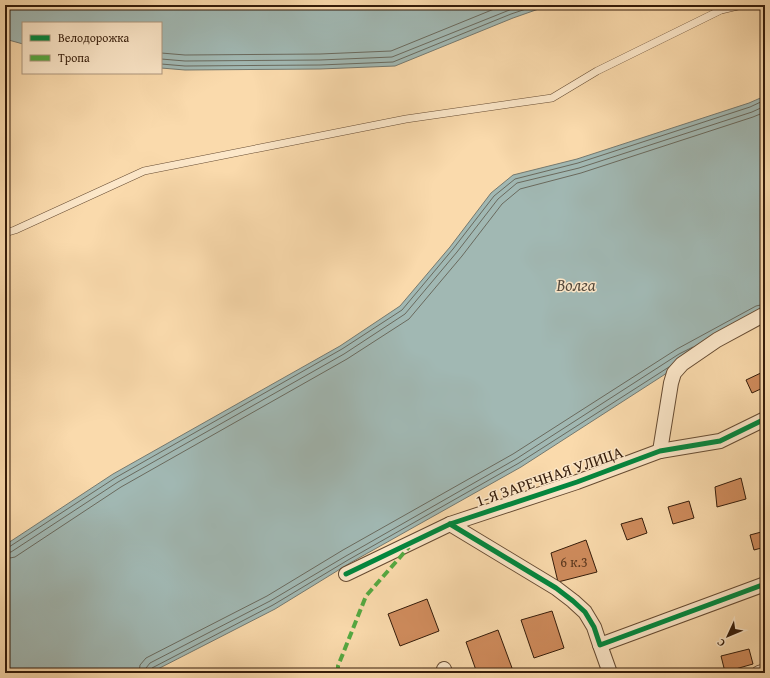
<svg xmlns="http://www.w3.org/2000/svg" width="770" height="678" viewBox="0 0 770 678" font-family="'Gentium Book Plus',serif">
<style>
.water{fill:#a1b8b3;stroke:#75796f}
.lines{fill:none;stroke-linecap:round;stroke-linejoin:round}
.shore{stroke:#6a6a5e;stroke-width:1}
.building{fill:#d08c5d;stroke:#341b09}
.service-casing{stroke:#664b32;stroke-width:8}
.minor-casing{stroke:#664b32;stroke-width:16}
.service{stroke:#fce7c9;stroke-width:7}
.minor{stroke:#fce7c9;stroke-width:14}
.quiet{stroke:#54a941;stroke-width:4;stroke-dasharray:8 4;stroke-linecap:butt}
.cycleway-casing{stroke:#fce7c9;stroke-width:8}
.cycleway{stroke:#00873e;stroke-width:5}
.labels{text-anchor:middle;stroke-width:3;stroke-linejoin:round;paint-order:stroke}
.number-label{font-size:14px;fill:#5b371e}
.street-label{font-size:16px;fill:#341b09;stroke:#fce7c9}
.water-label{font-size:17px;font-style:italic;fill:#554a3c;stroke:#fce7c9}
</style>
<rect width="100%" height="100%" fill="#fadaac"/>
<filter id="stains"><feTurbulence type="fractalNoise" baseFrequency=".005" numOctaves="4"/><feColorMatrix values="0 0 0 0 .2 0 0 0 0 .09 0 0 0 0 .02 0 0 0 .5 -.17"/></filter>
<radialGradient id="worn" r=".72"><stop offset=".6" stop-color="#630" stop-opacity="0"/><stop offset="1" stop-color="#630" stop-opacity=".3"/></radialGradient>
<!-- water -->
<g class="water">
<path d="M5 5H550L513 18 395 66 320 69 185 70 161 68V23H23V44L5 39Z"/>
<path d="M765 96V318L684 362 521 467 350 563 275 609 150 673H5V545L113 474 340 346 400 306 450 247 491 193 513 175 577 159 749 103Z"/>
</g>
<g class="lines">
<!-- shore -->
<g class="shore">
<path d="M161 53 185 55 320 54 391 51 504 5"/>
<path d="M161 59 185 61 320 60 392 57 522 5"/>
<path d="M161 64 185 66 320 65 393 62 511 14 538 5"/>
<path d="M5 548 9 547 115 478 342 349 402 310 453 249 494 196 515 179 578 163 750 107 765 100"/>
<path d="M5 553 11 552 118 482 344 354 405 314 457 252 498 199 517 183 579 168 752 112 765 106"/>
<path d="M5 559 15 557 121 487 347 359 409 319 462 256 502 204 520 189 581 173 753 117 765 112"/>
<path d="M139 673 140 665 146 658 267 596 343 550 513 454 677 349 756 306 765 304"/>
<path d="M145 673 146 668 150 663 270 601 346 556 516 459 679 354 693 347"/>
<path d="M150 673 152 668 273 605 348 560 519 463 669 367"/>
</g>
</g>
<!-- building -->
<g class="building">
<path d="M765 371V387L752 393 746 380Z"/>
<path d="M741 478 746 499 717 507 715 487Z"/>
<path d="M689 501 694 518 673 524 668 507Z"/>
<path d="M642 518 647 533 627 540 621 524Z"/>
<path d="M765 531V547L754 550 750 535Z"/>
<path d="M586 540 597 572 558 582 551 553Z"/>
<path d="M427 599 439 631 400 646 388 614Z"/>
<path d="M552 611 564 648 534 658 521 620Z"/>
<path d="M498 630 512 668 500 673H477L466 642Z"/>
<path d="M749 649 753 664 725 672 721 656Z"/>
</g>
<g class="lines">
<!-- service casing -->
<g class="service-casing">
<path id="service" d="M5 233 15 230 144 171 406 119 552 98 597 71 721 10 742 5"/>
</g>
<!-- minor casing -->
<g class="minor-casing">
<g id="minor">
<path d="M660 451 671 383 674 373 682 364 717 340 765 314"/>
<path d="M450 524 556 588 573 601 585 612 594 627 600 645 765 584"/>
<path d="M346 574 450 524 577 482 660 451 720 441 765 419"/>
<path d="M600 645 610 673"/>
<path d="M444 669 445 673"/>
<path d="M759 673 765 671"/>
</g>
</g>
<!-- service -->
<use href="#service" class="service"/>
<!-- minor -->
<use href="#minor" class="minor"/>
<!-- quiet -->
<path class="quiet" d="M338 673V666L366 596 409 547"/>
<!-- cycleway casing -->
<g class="cycleway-casing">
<g id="cycleway">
<path d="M450 524 556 588 573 601 585 612 594 627 600 645 765 584"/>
<path d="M346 574 450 524 577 482 660 451 720 441 765 419"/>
</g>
</g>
<!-- cycleway -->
<use href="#cycleway" class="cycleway"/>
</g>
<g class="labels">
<!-- number labels -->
<g class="number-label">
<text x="574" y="567">6 к.3</text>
</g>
<!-- street labels -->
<g class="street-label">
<text transform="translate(549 476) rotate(-19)" y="6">1-Я ЗАРЕЧНАЯ УЛИЦА</text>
</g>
<!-- water labels -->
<g class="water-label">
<text x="576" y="291">Волга</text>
</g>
</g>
<!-- margin -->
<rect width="770" height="678" fill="none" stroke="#fadaac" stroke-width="20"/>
<rect x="6" y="6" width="758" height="666" fill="none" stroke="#341b09" stroke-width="2"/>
<rect x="10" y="10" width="750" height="658" fill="none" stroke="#341b09"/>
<!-- legend -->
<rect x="22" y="22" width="140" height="52" fill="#fce7c9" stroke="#ac957c"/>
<rect x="30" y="35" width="20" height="6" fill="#00873e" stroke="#ac957c"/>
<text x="58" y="42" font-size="12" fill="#341b09">Велодорожка</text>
<rect x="30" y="55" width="20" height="6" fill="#54a941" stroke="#ac957c"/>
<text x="58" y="62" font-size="12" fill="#341b09">Тропа</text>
<!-- north arrow -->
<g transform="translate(728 636) rotate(226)" stroke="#fce7c9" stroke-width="3" paint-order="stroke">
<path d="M0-3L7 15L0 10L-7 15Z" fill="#341b09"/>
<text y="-6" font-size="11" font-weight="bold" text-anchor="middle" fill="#341b09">С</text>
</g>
<rect width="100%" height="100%" filter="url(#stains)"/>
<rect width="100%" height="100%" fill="url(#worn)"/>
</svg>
